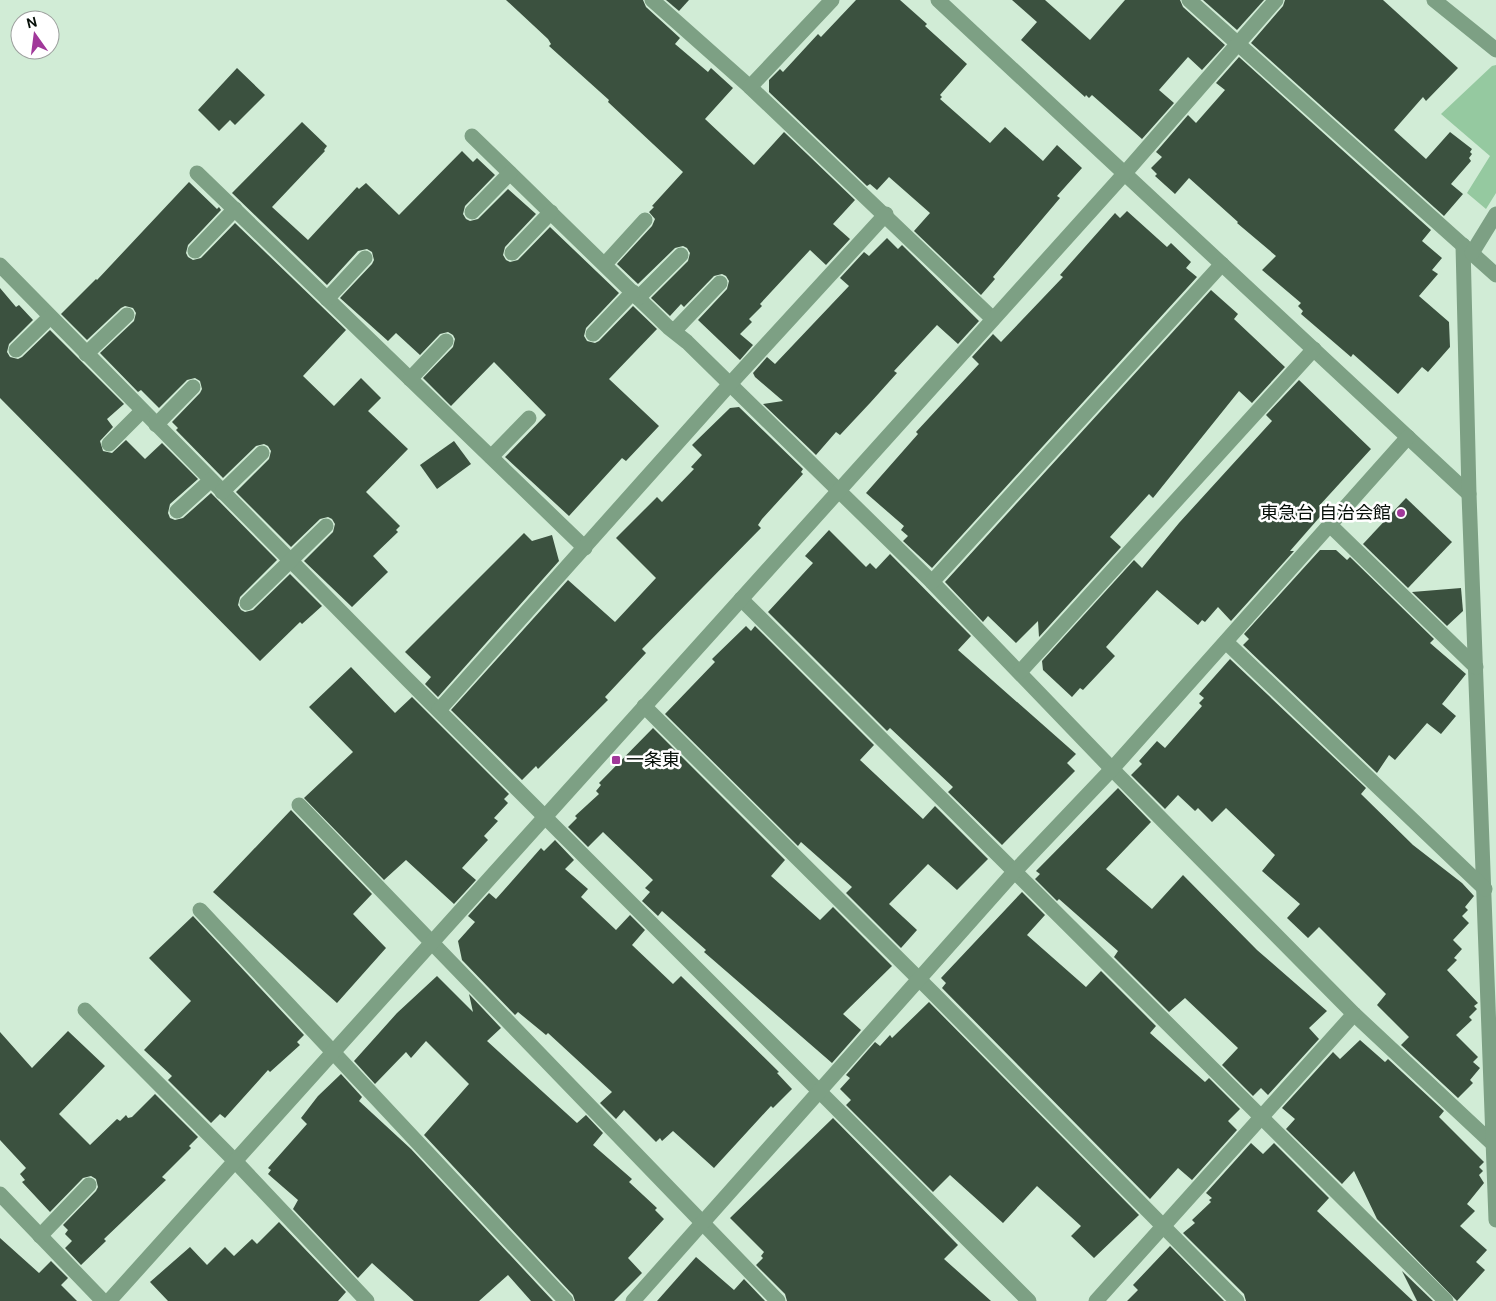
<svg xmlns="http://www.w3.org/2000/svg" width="1496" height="1301" viewBox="0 0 1496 1301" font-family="'DM Sans','Noto Sans JP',sans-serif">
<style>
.green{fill:#95c9a0}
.building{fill:#3b513f}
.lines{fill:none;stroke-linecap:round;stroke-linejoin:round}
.minor{stroke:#7da084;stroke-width:15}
.poi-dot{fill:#a1389a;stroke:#fff;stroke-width:2}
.labels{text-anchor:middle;stroke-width:5;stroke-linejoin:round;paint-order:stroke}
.poi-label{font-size:18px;fill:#071009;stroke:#fff;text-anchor:end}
</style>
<rect width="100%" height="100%" fill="#d1ecd6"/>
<!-- green -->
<path class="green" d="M1496 65V193L1486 209 1467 193 1490 156 1441 114 1492 66Z"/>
<!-- building -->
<g class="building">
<path d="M506 0H643L646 7 680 38 675 44 708 72 711 68 733 88 705 119 754 165 784 132 855 200 833 224 850 239 826 265 810 250 760 304 762 306 749 319 752 322 740 334 753 345 740 360 698 320 727 289 729 281 726 276 722 274 714 276 684 307 681 304 670 316 651 298 688 261 690 253 687 248 683 246 675 248 638 284 617 264 652 226 655 219 649 212 654 207 652 206 683 172 608 102 609 100 549 46 551 44 548 39Z"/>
<path d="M666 0H689L679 11Z"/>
<path d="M856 0H900L927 24 925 26 967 64 940 95 942 97 940 99 990 143 1005 127 1043 161 1057 145 1082 168 1057 196 1060 198 993 277 995 279 981 295 914 231 930 213 889 177 877 190 870 184 867 186 769 92V80L780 69 783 72 818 34 821 37Z"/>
<path d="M1012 0H1045L1090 40 1125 0H1180L1183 7 1225 45 1202 70 1188 57 1159 90 1174 103 1142 139 1092 95 1089 98 1086 95 1085 97 1021 40 1037 22Z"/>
<path d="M1203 0H1264L1237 30Z"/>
<path d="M1285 0H1383L1458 68 1426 101 1423 97 1394 130 1426 159 1450 132 1472 149 1470 152 1472 154 1469 158 1471 161 1451 184 1463 194 1444 216 1251 43 1283 6Z"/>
<path d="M1239 57 1431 230 1422 241 1442 258 1432 270 1438 274 1419 296 1449 322 1450 347 1428 372 1422 367 1398 394 1353 354 1351 357 1301 314 1303 311 1298 306 1301 303 1262 270 1276 256 1237 223 1238 222 1189 178 1175 194 1155 176 1157 174 1151 168 1162 157 1156 152 1188 115 1196 123 1225 90 1216 83Z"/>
<path d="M237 68 265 95 235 125 230 120 219 131 198 110Z"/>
<path d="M302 122 327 146 324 150 325 151 272 207 308 240 357 187 359 189 366 183 399 215 462 151 473 162 477 158 495 175 465 206 463 214 466 219 470 221 478 219 508 189 536 214 505 247 503 255 506 260 510 262 518 260 550 227 619 293 586 328 584 336 587 341 595 343 599 341 633 306 657 329 609 379 659 426 626 461 622 458 569 516 505 457 546 415 494 362 451 406 423 378 453 347 455 339 453 335 448 332 440 334 420 355 396 333 388 341 340 298 372 264 374 260 372 252 367 249 358 251 327 285 232 193Z"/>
<path d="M189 182 217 209 219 207 221 210 188 245 186 253 188 257 193 260 201 258 235 223 346 330 303 376 334 406 361 378 381 398 368 411 408 449 366 492 400 526 396 530 398 532 373 556 388 572 352 607 304 561 333 532 335 524 332 519 328 517 320 519 291 547 236 492 269 459 271 451 268 446 264 444 256 446 223 478 176 430 178 428 172 422 200 393 202 389 200 381 195 378 187 380 159 408 141 390 138 392 100 353 134 321 136 313 133 308 125 306 121 308 87 340 61 314 96 279 97 280Z"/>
<path d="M1127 211 1167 247 1171 243 1191 262 1186 268 1197 277 932 568 903 541 908 536 901 530 904 526 866 493 918 434 916 432 979 364 972 357 993 334 1001 342 1063 277 1060 275 1115 213 1120 218Z"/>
<path d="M887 238 898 249 902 245 979 321 958 344 937 325 894 371 897 373 870 403 840 435 836 432 816 455 763 404 783 401 755 377 753 373 767 357 775 364 849 286 840 278 864 252 869 256Z"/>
<path d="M0 288 16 307 19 305 33 320 9 344 7 352 10 357 18 359 22 357 50 330 124 404 107 419 113 427 100 441 103 451 112 453 126 440 145 459 162 443 198 479 170 504 168 513 170 518 175 520 183 518 211 493 277 560 240 597 238 605 241 610 245 612 253 610 290 574 322 606 302 624 300 622 260 661 0 398Z"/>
<path d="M1211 290 1238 314 1234 319 1285 367 1252 403 1239 391 1153 498 1149 494 1110 537 1121 547 1039 637 1038 621 1016 643 988 616 983 622 945 582Z"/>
<path d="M1299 380 1371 449 1319 506 1325 511 1290 551H1294L1231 621 1218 607 1205 622 1202 620 1198 625 1157 590 1106 647 1115 656 1083 690 1080 688 1072 697 1043 670 1042 661 1134 560 1142 568 1179 523 1272 421 1266 415Z"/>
<path d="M739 407 803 469 801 472 803 474 762 519 758 525 761 528 642 649 646 653 605 697 608 700 538 769 536 766 522 780 451 710 568 580 615 622 656 578 616 538 657 497 662 502 694 469 691 467 702 455 692 445 730 408Z"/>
<path d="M454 441 471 464 437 489 420 465Z"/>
<path d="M1406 498 1452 542 1408 588 1363 544Z"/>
<path d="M829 530 866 567 870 563 876 569 890 554 971 636 958 650 1076 754 1067 763 1075 771 1002 845 948 792 953 787 890 728 887 731 768 612 813 563 805 556Z"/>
<path d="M524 533 532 541 552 535 559 561 438 697 425 684 431 677 405 652Z"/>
<path d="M1320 550H1336L1347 560 1350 557 1434 639 1430 643 1466 674 1442 704 1456 716 1441 734 1427 723 1395 760 1389 755 1377 773 1243 645 1249 639 1244 634Z"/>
<path d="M1461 588 1463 611 1447 626 1412 592Z"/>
<path d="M746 626 751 631 755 626 874 745 860 760 923 819 935 806 988 859 957 890 928 864 889 904 917 930 901 948 846 893 852 887 801 842 798 846 665 714 715 662 712 659Z"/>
<path d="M1230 659 1366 788 1361 794 1413 845 1462 883 1474 896 1465 907 1468 910 1462 916 1469 923 1453 940 1462 949 1454 958 1457 960 1447 970 1478 1003 1474 1006 1477 1009 1469 1017 1472 1020 1456 1035 1478 1057 1473 1062 1480 1068 1470 1080 1473 1083 1458 1098 1401 1045 1409 1037 1377 1005 1386 994 1319 927 1308 938 1287 918 1300 904 1262 871 1275 855 1226 808 1212 822 1198 808 1195 811 1178 795 1165 809 1131 775 1142 764 1139 761 1157 741 1165 748 1202 706 1199 703 1204 698 1199 694Z"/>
<path d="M351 667 395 713 412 697 509 794 504 799 508 803 494 818 498 821 484 836 488 840 462 868 476 880 454 904 406 860 384 880 304 798 353 752 309 707Z"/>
<path d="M653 728 785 860 771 876 820 920 833 907 892 966 843 1014 861 1030 832 1063 704 952 706 950 662 911 658 916 642 901 650 892 645 888 653 880 603 832 588 847 568 827 577 818 575 816 599 794 596 791 601 785 599 783Z"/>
<path d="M1118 788 1151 822 1106 869 1152 909 1183 875 1257 950 1327 1011 1309 1028 1319 1039 1268 1095 1261 1088 1253 1096 1222 1065 1238 1048 1185 998 1169 1012 1114 957 1118 951 1059 899 1057 901 1035 879 1040 874 1036 871Z"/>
<path d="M291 810 372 894 353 914 386 948 337 1003 213 892Z"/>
<path d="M555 840 574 860 565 869 588 889 581 897 616 930 630 915 645 930 632 945 673 984 681 976 779 1072 777 1073 792 1089 773 1108 771 1106 714 1168 673 1131 662 1141 660 1138 656 1142 624 1110 616 1119 600 1103 612 1092 548 1033 546 1035 518 1012 515 1015 462 960 458 941 475 922 468 916 489 893 496 899 541 848 544 851Z"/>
<path d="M1022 892 1045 915 1027 935 1086 987 1101 971 1156 1026 1150 1033 1205 1082 1209 1078 1240 1109 1228 1121 1237 1130 1192 1180 1178 1168 1150 1199 942 988 946 983 941 978Z"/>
<path d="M193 916 304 1035 297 1042 300 1045 270 1072 268 1070 225 1118 220 1114 211 1123 168 1080 172 1076 144 1050 191 1001 149 958Z"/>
<path d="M437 976 473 1012 469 994 501 1028 487 1041 577 1123 586 1115 603 1133 593 1145 632 1179 629 1182 657 1208 655 1210 664 1219 628 1258 642 1273 614 1301H575L573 1295 424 1135 469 1084 426 1041 411 1058 406 1052 375 1084 354 1061 397 1013Z"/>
<path d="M929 1002 1139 1215 1094 1258 1071 1236 1081 1226 1037 1186 1003 1223 950 1175 933 1192 846 1105 851 1100 840 1089 850 1078 846 1075 875 1042 880 1046 890 1035 892 1038Z"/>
<path d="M68 1031 105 1066 59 1114 90 1145 117 1119 120 1121 126 1115 128 1118 132 1117 155 1094 198 1137 189 1146 191 1148 162 1177 166 1180 104 1239 106 1241 81 1265 65 1248 72 1241 65 1234 68 1230 63 1225 96 1191 98 1187 96 1179 91 1176 83 1178 50 1212 22 1182 25 1180 20 1174 26 1168 0 1140V1032L32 1068Z"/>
<path d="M1360 1040 1385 1062 1388 1059 1444 1111 1439 1117 1484 1162 1479 1167 1483 1171 1479 1175 1484 1183 1467 1204 1475 1211 1460 1226 1487 1250 1476 1262 1485 1270 1457 1301 1377 1219 1354 1171 1342 1184 1286 1129 1295 1119 1282 1108 1333 1052 1340 1059Z"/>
<path d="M341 1074 362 1097 359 1101 411 1149 553 1301H531L508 1275 479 1301H414L372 1263 358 1278 293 1209 298 1200 268 1174 271 1170 268 1168 307 1124 301 1118 318 1096Z"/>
<path d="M833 1118 958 1245 944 1259 991 1301H787L785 1294 756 1265 763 1258 761 1256 764 1252 730 1218Z"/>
<path d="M1251 1143 1263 1154 1274 1143 1329 1198 1317 1211 1413 1301H1246L1244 1294 1183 1233 1195 1223 1192 1220 1211 1202 1209 1200 1212 1198 1206 1193Z"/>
<path d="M279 1222 346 1292 338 1301H168L150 1282 190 1247 207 1265 225 1247 234 1256 252 1239 257 1244Z"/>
<path d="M0 1238 39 1273 51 1261 68 1278 61 1285 77 1301H0Z"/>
<path d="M1170 1246 1224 1301H1127L1138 1290 1133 1285Z"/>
<path d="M696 1257 734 1290 744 1279 765 1301H657Z"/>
<path d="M1402 1271 1433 1301H1417Z"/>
</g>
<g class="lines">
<!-- minor -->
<g class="minor">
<path d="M652 0 750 87 993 319"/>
<path d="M938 0 1469 494"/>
<path d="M1189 0 1496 275"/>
<path d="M1434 0 1496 50"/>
<path d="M750 87 832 0"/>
<path d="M472 136 668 327 687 342 932 582 1112 769 1354 1014 1493 1144"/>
<path d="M197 173 585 548"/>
<path d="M472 212 510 173"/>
<path d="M1463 245 1469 494 1496 1220"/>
<path d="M195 251 235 209"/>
<path d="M512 253 551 212"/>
<path d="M1472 253 1496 214"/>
<path d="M605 264 645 220"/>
<path d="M0 265 407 679 1029 1301"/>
<path d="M638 298 681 255"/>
<path d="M327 299 365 258"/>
<path d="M674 331 720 283"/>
<path d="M593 334 633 292"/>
<path d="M16 350 50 317"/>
<path d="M86 354 127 315"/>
<path d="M410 379 446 341"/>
<path d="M156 425 193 387"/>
<path d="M109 444 142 411"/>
<path d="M491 457 529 418"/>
<path d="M222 492 262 453"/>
<path d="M177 511 211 480"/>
<path d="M1331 526 1476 667"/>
<path d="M932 582 1222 264"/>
<path d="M741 599 1446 1301"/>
<path d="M247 603 326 526"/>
<path d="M1226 642 1485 889"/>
<path d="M1020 672 1314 349"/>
<path d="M644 706 932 992 1237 1301"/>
<path d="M439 710 730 384 886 214"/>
<path d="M299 805 778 1301"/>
<path d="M200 910 566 1301"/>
<path d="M85 1010 235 1161 367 1301"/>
<path d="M0 1194 103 1301"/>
<path d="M40 1236 89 1185"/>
<path d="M109 1301 1125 173 1276 0"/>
<path d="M633 1301 1015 871 1112 769 1408 437"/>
<path d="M1096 1301 1354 1014"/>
</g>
</g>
<!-- markers -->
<g class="poi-dot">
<circle cx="1401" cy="513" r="5"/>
<rect x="611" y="755" width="10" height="10" rx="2.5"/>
</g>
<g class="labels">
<!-- poi labels -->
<g class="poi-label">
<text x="1391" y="519">東急台 自治会館</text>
<text x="626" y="766" text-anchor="start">一条東</text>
</g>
</g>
<!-- north arrow -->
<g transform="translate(35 35) rotate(346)"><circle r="24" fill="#ffffff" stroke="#9c9f9d"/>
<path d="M0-4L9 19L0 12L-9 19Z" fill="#a1389a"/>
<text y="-8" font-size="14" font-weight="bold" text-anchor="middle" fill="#071009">N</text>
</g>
</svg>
